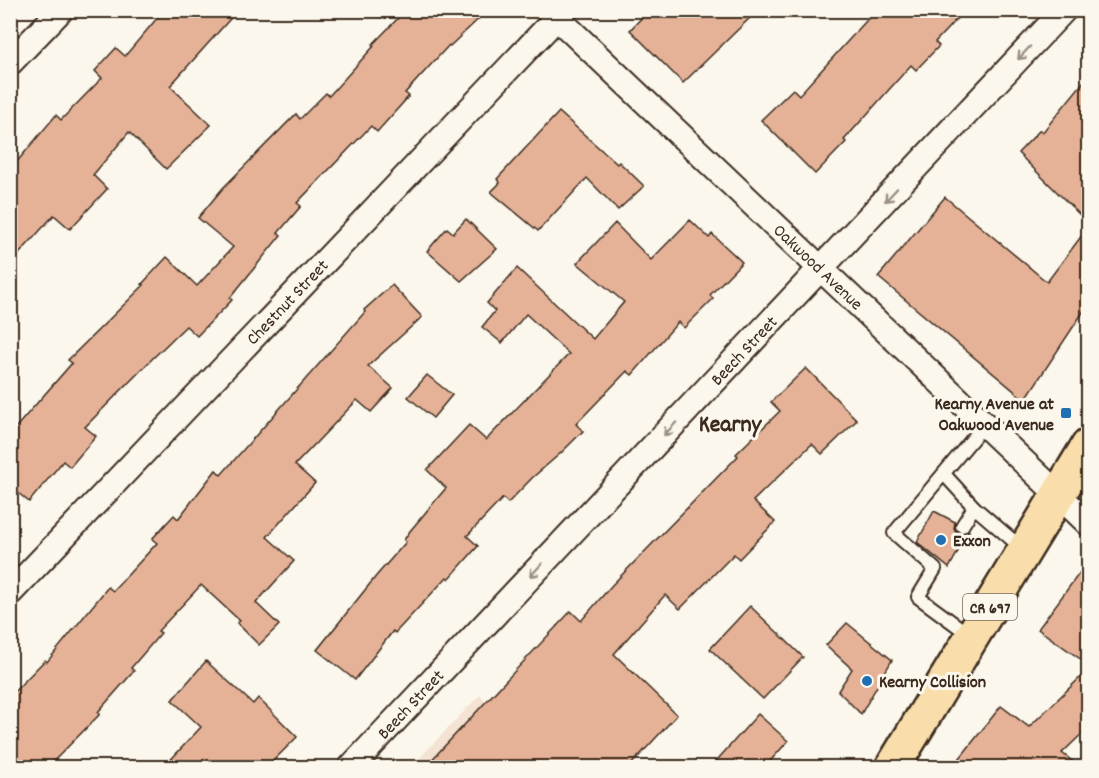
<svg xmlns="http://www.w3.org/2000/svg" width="1099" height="778" viewBox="0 0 1099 778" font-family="Dekko,sans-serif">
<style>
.built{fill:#f4e2d2}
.building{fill:#e5b297;stroke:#3b2a1e;stroke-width:1.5}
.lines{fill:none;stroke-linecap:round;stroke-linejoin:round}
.service-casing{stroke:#3b2a1e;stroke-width:16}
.minor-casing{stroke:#3b2a1e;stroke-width:28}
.primary-casing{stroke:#3b2a1e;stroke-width:38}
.service{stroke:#fbf7ec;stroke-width:12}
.minor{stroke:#fbf7ec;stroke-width:24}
.primary{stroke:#f9deab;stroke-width:33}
.oneway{stroke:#9b9085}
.poi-dot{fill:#1f6fb2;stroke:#fbf7ec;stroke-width:2}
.labels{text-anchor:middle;stroke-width:6;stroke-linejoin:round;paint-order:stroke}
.shield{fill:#fbf7ec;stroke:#75685c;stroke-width:1.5}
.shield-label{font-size:16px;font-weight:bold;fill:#3b2a1e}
.street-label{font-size:18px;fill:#3b2a1e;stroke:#fbf7ec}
.poi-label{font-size:18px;font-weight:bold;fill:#3b2a1e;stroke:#fbf7ec;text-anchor:start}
.district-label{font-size:24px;font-weight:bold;fill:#3b2a1e;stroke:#fbf7ec}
</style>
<rect width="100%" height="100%" fill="#fbf7ec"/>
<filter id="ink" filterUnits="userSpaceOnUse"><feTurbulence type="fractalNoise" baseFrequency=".0167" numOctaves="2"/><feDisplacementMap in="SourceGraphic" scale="12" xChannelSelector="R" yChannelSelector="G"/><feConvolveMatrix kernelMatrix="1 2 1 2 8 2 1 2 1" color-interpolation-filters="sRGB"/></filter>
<g filter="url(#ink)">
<!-- built -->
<path class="built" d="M480 695 485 701 554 767 410 768Z"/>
<!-- building -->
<g class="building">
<path d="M164 10H238L170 86 211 125 166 169 129 132 93 175 107 189 70 229 54 215 10 264V170L56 115 61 120 102 78 95 71 116 48 125 56Z"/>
<path d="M406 10H488L450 46 449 45 405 93 409 96 377 132 371 126 297 203 301 206 278 233 281 235 230 298 232 300 197 336 186 326 153 358 85 427 96 436 70 467 63 461 29 502 10 486V434L72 363 68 360 144 285 142 284 167 257 197 286 233 247 198 218 223 188 296 114 300 119 326 93 329 96 374 46 372 45Z"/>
<path d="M649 10H758L683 83 630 30Z"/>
<path d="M876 10H965L935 42 939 46 916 70 911 65 844 140 846 142 815 174 761 120 793 89 799 95Z"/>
<path d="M1089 75V224L1018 153 1040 130 1042 133Z"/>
<path d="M559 112 617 164 619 162 644 186 618 210 587 178 538 231 491 192 500 183 497 179Z"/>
<path d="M945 197 1047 282 1089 226V303L1025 400 878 277Z"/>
<path d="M466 219 497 249 461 281 427 251 447 228 453 233Z"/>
<path d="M690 220 709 238 712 234 742 262 710 295 713 299 684 328 678 322 632 375 627 371 576 424 583 431 562 452 532 478 508 503 503 498 467 536 478 546 449 579 447 577 395 633 393 631 355 680 317 650 377 575 406 542 404 540 410 531 446 488 427 470 469 425 486 440 569 354 526 314 502 343 482 327 495 311 487 303 517 268 593 339 624 302 577 263 615 223 651 260Z"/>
<path d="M392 285 422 317 368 366 393 388 371 412 357 400 295 465 315 483 267 537 294 561 256 603 279 625 259 645 237 623 240 621 201 585 158 631 161 633 131 668 134 671 98 712 100 714 47 768H10V696L45 660 47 662 108 587 113 591 157 543 152 539 174 515 178 519 216 470 221 475 365 312 364 310Z"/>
<path d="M806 368 857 420 822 454 812 444 753 501 775 522 739 559 734 554 680 609 665 595 614 654 677 715 628 768H424L571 611 581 621 612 585 738 456 736 454 780 411 771 402Z"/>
<path d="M427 375 452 395 433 418 408 397Z"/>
<path d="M934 511 955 522 954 529 958 533 969 531 949 568 917 542Z"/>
<path d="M1089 560V665L1038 629Z"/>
<path d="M750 606 803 657 763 699 710 649Z"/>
<path d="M847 623 892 660 861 714 838 691 852 669 826 645Z"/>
<path d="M206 661 253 704 258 698 297 737 266 768H163L201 727 172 700Z"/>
<path d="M1089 669V727L1062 753 1081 768H952L1001 706 1029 727Z"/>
<path d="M758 714 788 741 764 768H710Z"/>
</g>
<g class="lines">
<!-- service casing -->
<g class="service-casing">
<g id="service">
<path d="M944 474 974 507"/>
<path d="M962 526 974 507 1024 550"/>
<path d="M971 636 918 597 935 569 894 533 984 425"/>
</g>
</g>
<!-- minor casing -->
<g class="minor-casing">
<g id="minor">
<path id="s1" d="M549 10 1088 523"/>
<path d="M10 63 61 10"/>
<path id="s2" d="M10 593 564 10"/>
<path id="s3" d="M350 768 1064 10"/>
</g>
</g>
<!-- primary casing -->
<g class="primary-casing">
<path id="primary" d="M892 768 1088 446"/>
</g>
<!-- service -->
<use href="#service" class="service"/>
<!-- minor -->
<use href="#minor" class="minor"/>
<!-- primary -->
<use href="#primary" class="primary"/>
</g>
<!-- one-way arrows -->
<defs><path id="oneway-shaft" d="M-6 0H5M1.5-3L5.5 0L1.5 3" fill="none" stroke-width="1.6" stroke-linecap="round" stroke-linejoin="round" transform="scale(1.5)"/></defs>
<g class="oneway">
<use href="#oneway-shaft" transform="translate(1024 53) rotate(133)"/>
<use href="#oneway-shaft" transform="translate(891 195) rotate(133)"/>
<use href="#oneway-shaft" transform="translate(670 429) rotate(133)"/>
<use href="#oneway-shaft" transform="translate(536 570) rotate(133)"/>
</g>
</g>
<!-- markers -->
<g class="poi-dot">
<rect x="1060" y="407" width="12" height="12" rx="3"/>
<circle cx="941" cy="540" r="6"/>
<circle cx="867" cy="681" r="6"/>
</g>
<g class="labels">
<!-- shield labels -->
<rect class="shield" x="963" y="594" width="54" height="26" rx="4.5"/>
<g class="shield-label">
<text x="990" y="613">CR 697</text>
</g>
<!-- street labels -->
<g class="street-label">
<text dy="6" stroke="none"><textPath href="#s1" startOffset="372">Oakwood Avenue</textPath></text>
<text dy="6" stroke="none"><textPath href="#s2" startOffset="402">Chestnut Street</textPath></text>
<text dy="6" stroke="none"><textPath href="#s3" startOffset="574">Beech Street</textPath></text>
<text dy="6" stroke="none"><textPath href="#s3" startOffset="88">Beech Street</textPath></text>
</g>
<!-- poi labels -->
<g class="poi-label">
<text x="1054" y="409" text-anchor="end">Kearny Avenue at<tspan x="1054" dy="21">Oakwood Avenue</tspan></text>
<text x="953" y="546">Exxon</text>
<text x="879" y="687">Kearny Collision</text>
</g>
<!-- district labels -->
<g class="district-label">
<text x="730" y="431">Kearny</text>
</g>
</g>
<!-- margin -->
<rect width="1099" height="778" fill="none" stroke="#fbf7ec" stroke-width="36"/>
<rect x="18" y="18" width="1063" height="742" fill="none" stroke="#3b2a1e" stroke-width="2" filter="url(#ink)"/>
</svg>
